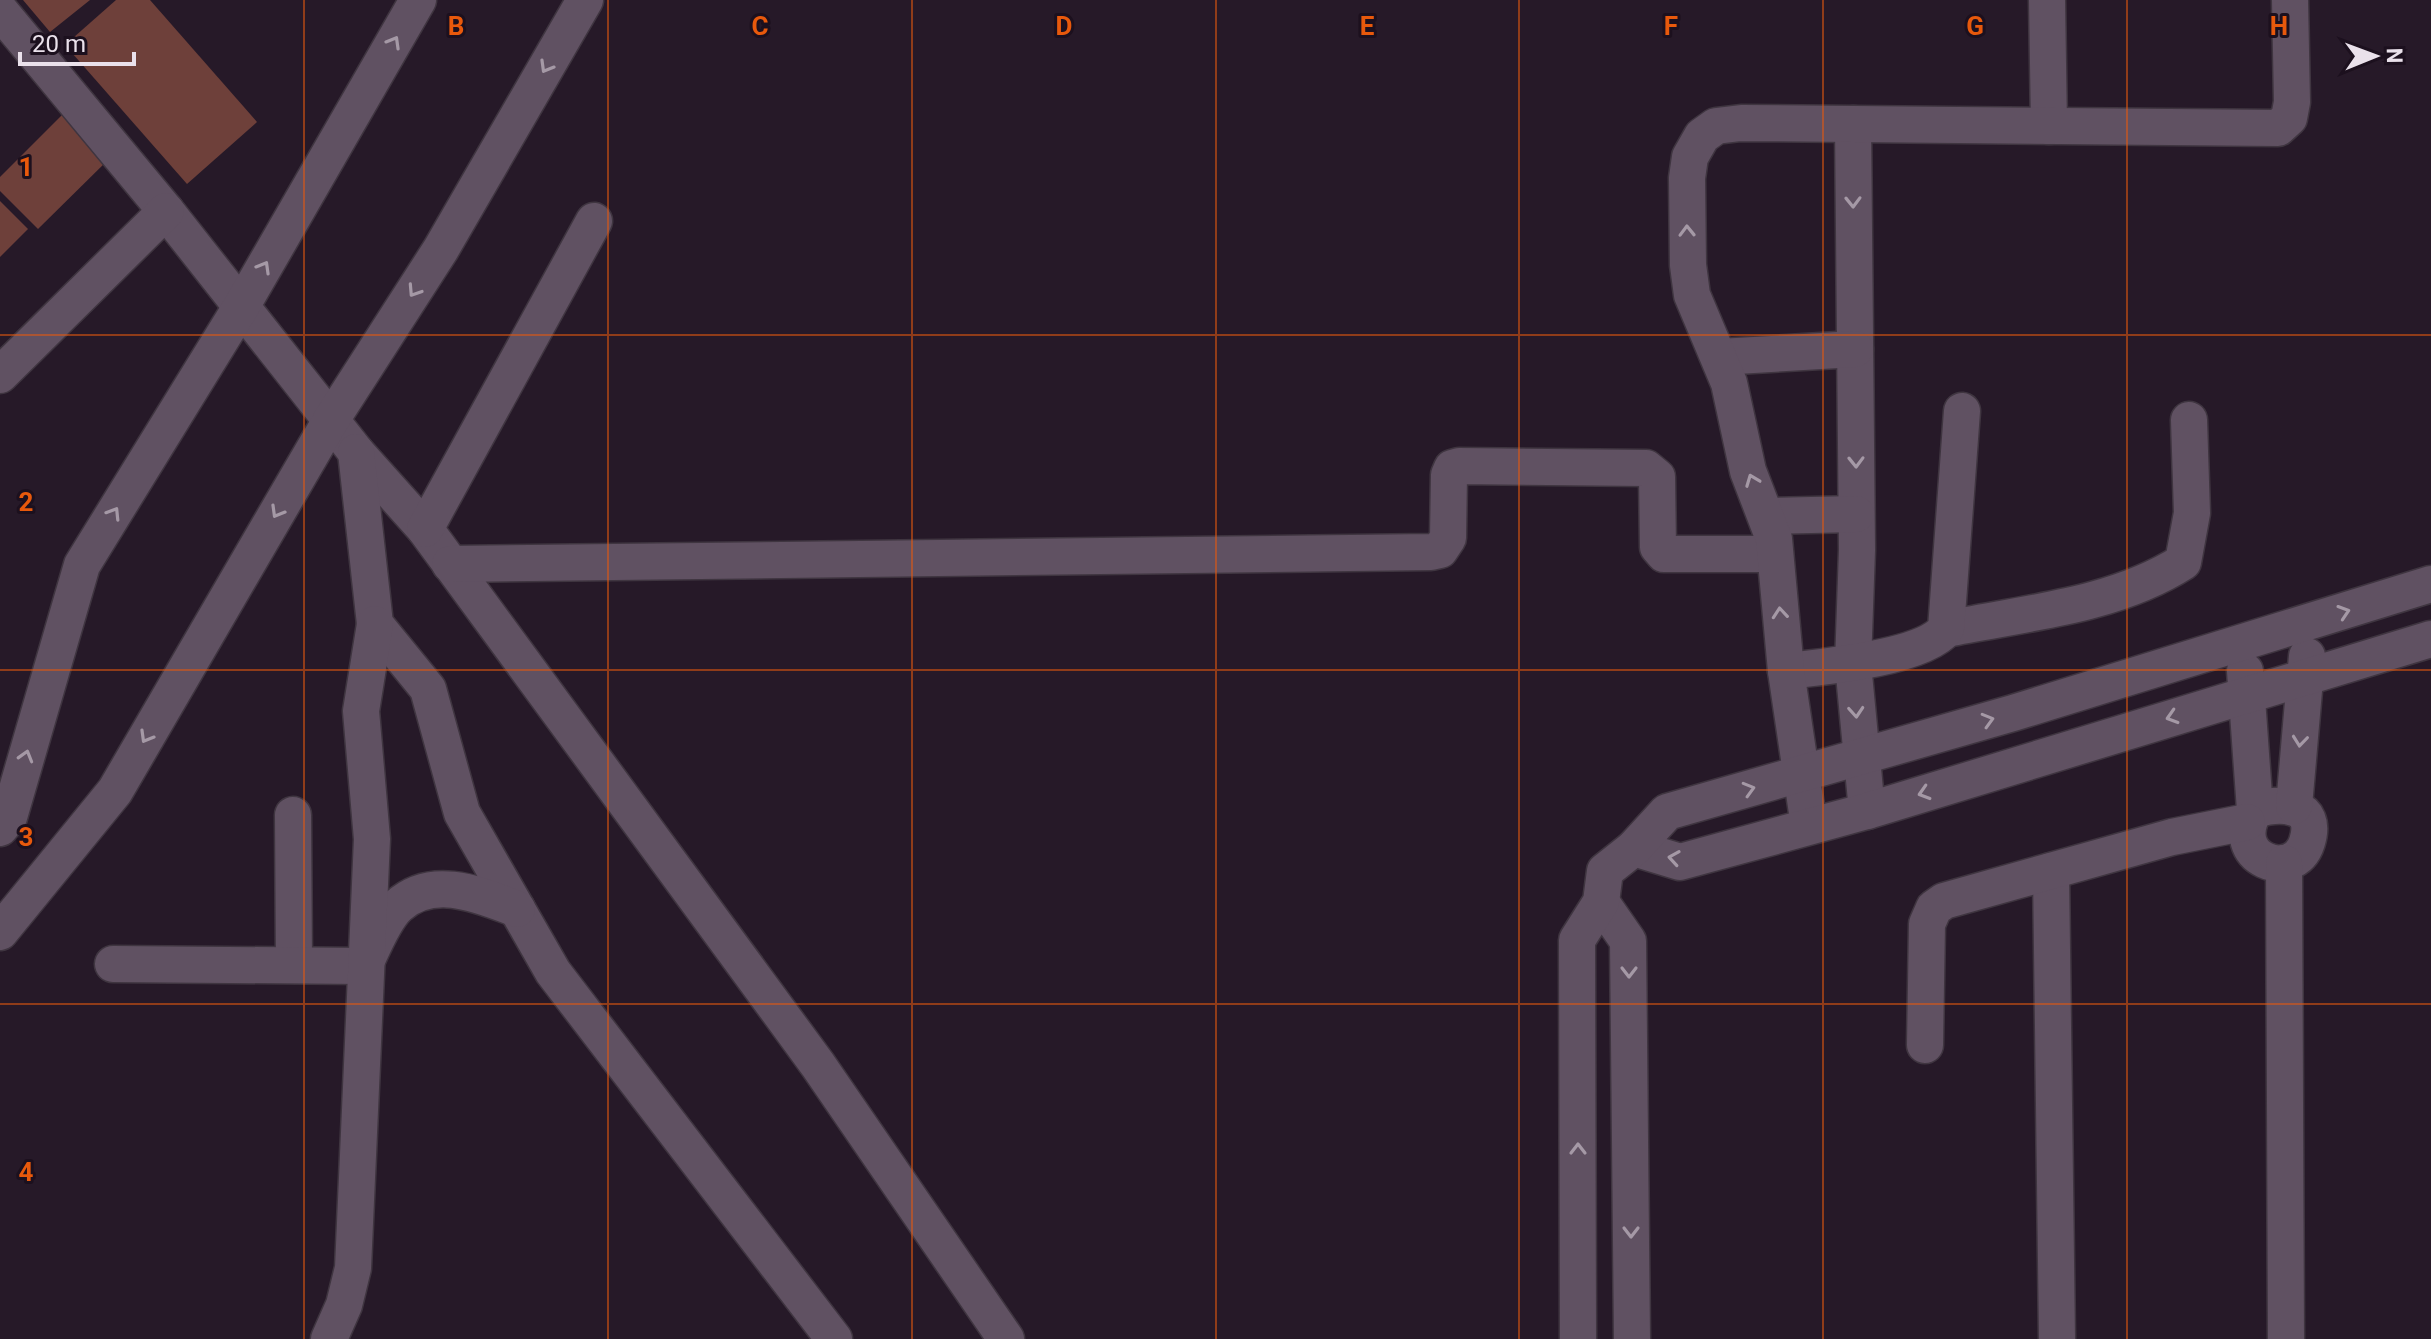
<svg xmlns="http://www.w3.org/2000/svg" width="2431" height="1339" viewBox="0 0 2431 1339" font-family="Roboto,sans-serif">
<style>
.building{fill:#6e403a}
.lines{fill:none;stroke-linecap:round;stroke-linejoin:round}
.street-casing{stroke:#3f3540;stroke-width:39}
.street{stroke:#605162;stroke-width:36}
.oneway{stroke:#a599a6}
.grid{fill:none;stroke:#e8590c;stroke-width:2;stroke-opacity:0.55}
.grid-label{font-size:26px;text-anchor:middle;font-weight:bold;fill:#e8590c;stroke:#1c101e;stroke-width:6;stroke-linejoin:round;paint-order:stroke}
</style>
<rect width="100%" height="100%" fill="#261928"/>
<!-- building -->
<g class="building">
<path d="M23 0H90L50 32Z"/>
<path d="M116 0H150L257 122 187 184 65 45Z"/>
<path d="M67 110 112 156 38 229 0 191V177Z"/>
<path d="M0 201 28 229 0 257Z"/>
</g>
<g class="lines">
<!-- street casing -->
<g class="street-casing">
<g id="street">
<path d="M2047 0 2049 126"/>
<path d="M0 11 166 211 356 452 425 529 818 1065 1006 1339"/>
<path d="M1853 124 1857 550 1853 664 1867 811"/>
<path d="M1719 357 1855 349"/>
<path d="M0 375 166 211"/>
<path d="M356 452 375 624 428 689 462 813 553 972 834 1339"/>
<path d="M1767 516 1856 514"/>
<path d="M425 529 594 221"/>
<path d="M450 564 1431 552 1440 550 1448 538 1449 475 1452 468 1459 466 1646 468 1657 477 1658 547 1664 554H1775"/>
<path d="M1946 629C2025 613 2114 606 2183 562L2192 513 2189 420"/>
<path d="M1786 671C1823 667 1923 658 1946 629L1962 411"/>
<path d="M2245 671 2255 810C2225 859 2294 884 2307 842 2319 803 2281 802 2255 810"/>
<path d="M2294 806 2307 656"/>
<path d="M293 815 294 965"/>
<path d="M1809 826 1786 671 1774 539 1748 471 1729 383 1692 295 1688 265 1687 178 1690 157 1702 136 1716 126 1741 123 2278 128 2289 118 2292 102 2290 0"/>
<path d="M0 828 9 817 82 565 241 307 418 0"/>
<path d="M1634 848 1680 862 1867 811 2431 639"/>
<path d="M2284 863 2286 1339"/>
<path d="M2051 871 2057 1339"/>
<path d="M1601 902 1628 941 1632 1339"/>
<path d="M0 932 115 791 331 420 441 249 585 0"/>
<path d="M113 964 364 966C373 948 383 920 398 906 433 874 480 895 517 909"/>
<path d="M1925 1045 1927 924 1934 908 1944 901 2172 837 2247 822"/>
<path d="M329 1339 344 1305 353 1268 372 839 361 711 375 624"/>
<path d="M1578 1339 1577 940 1601 902 1605 871 1634 848 1667 812 2013 713 2431 584"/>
</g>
</g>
<!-- street -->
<use href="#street" class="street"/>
</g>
<!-- one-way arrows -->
<defs><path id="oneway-chevron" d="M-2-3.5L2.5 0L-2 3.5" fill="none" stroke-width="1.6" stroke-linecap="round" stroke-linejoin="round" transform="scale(2)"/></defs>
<g class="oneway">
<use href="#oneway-chevron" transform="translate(394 42) rotate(-60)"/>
<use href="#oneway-chevron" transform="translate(546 67) rotate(120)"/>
<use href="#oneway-chevron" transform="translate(1853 202) rotate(89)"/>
<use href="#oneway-chevron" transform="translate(1687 231) rotate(-91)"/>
<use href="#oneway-chevron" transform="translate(264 267) rotate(-60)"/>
<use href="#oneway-chevron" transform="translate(414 291) rotate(123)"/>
<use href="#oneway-chevron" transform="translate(1856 462) rotate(89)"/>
<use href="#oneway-chevron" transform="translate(1752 480) rotate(-111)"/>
<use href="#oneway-chevron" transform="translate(277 512) rotate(120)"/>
<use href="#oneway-chevron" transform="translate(114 513) rotate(-58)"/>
<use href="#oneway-chevron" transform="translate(2344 612) rotate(-18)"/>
<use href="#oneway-chevron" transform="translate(1780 613) rotate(-95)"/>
<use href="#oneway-chevron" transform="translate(1856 712) rotate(86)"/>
<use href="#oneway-chevron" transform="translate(2172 717) rotate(163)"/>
<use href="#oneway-chevron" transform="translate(1988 720) rotate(-16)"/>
<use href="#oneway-chevron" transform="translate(146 737) rotate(120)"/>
<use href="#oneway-chevron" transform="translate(2300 741) rotate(96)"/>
<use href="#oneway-chevron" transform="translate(26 756) rotate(-74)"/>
<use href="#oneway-chevron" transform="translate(1749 789) rotate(-16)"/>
<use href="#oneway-chevron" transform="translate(1924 793) rotate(163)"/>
<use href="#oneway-chevron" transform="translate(1674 858) rotate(-171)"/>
<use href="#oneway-chevron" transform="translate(1629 972) rotate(90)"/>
<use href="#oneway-chevron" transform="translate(1578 1149) rotate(-90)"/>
<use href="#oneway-chevron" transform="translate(1631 1232) rotate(90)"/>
</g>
<!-- grid -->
<path class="grid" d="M304 0V1339M608 0V1339M912 0V1339M1216 0V1339M1519 0V1339M1823 0V1339M2127 0V1339M0 335H2431M0 670H2431M0 1004H2431"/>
<g class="grid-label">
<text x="456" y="35">B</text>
<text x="760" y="35">C</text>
<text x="1064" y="35">D</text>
<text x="1367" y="35">E</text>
<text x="1671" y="35">F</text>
<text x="1975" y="35">G</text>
<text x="2279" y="35">H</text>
<text x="26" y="176">1</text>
<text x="26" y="511">2</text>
<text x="26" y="846">3</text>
<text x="26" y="1181">4</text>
</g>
<!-- north arrow -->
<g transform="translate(2375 56) rotate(89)" stroke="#1c101e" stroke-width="6" paint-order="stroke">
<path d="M0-6L14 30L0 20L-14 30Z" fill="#eae1eb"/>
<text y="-12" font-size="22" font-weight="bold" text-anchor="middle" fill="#eae1eb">N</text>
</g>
<!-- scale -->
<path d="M20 52v12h114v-12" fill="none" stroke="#eae1eb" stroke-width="4"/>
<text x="32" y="52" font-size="24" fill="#eae1eb" stroke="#1c101e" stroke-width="6" paint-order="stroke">20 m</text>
</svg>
